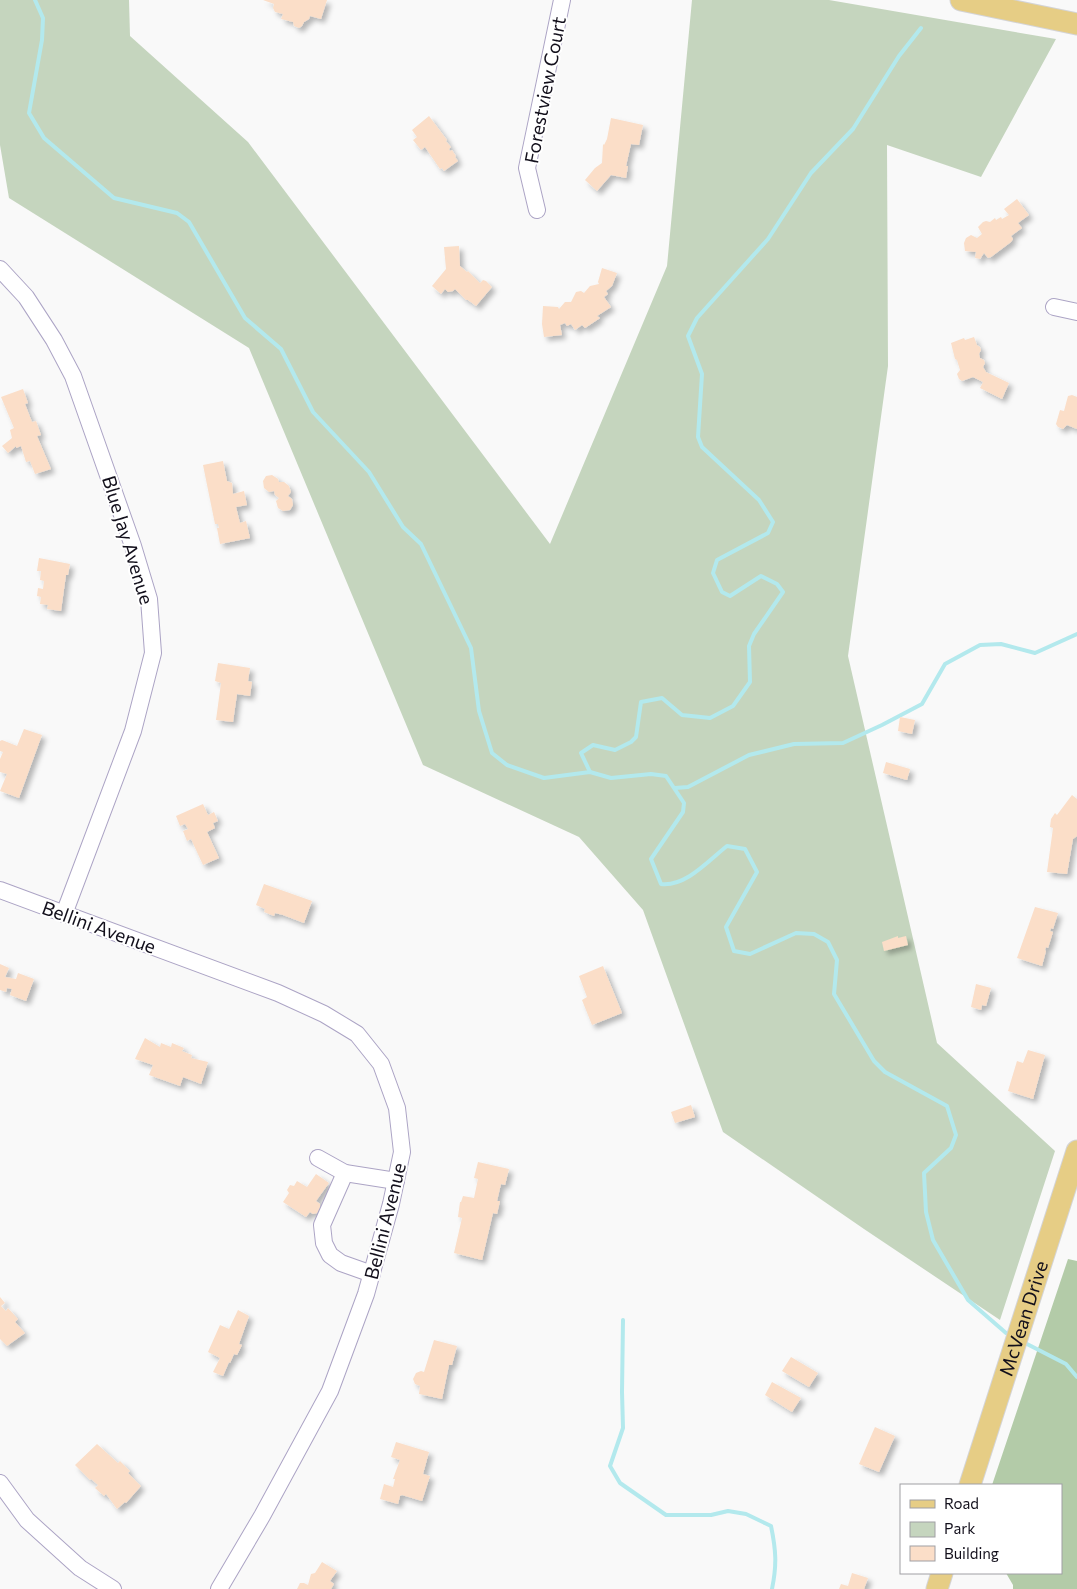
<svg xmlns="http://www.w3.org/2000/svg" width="1077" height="1589" viewBox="0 0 1077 1589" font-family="Commissioner,sans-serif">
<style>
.green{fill:#c5d5be}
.forest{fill:#b3cba8}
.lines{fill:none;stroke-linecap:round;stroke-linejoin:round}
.stream{stroke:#b3e9ed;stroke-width:4}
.building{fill:#fbdec8;filter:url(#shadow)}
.minor-casing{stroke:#aca4c5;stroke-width:18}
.major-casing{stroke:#d4d4d6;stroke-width:23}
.minor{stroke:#fff;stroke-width:16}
.major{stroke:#e6cd85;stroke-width:21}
.labels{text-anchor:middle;stroke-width:4;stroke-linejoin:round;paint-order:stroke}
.street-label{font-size:19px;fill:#120f1b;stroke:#fff}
</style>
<defs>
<filter id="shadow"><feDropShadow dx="4" dy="4" stdDeviation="2.5" flood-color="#0004"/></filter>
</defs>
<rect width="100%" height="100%" fill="#f9f9f9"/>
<!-- green -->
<path class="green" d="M0 0H129L130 36 248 142 550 544 667 266 692 0H829L1056 39 981 177 887 145 888 366 848 656 937 1043 1055 1151 1000 1320 864 1229 723 1132 643 910 579 837 423 765 249 348 9 198 0 145Z"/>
<!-- forest -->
<path class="forest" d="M1068 1259 1077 1261V1589H1013V1585L1006 1573H1061V1485H992Z"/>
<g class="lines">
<!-- stream -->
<g class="stream">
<path d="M35 0 43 18 42 40 29 113 44 138 114 198 177 213 189 222 245 318 281 349 313 412 369 472 403 527 421 544 471 648 479 711 492 753 507 765 544 778 590 772 611 778 651 774 666 776 684 803 683 812 651 859 661 884C686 887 709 860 727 846L745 849 757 872 726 927 734 951 750 954 796 933 814 934 828 942 837 960 834 994 874 1061 885 1072 947 1106 956 1135 951 1148 924 1173 926 1212 933 1240 968 1300 1006 1333"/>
<path d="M590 772 581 753 593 745 615 750 631 742 636 737 641 702 662 698 682 715 710 718 733 706 750 682 749 646 754 634 783 592 777 584 761 576 730 596 722 592 713 573 717 560 768 533 773 522 759 500 702 447 698 437 702 374 688 336 697 318 768 239 811 173 853 129 899 56 921 28"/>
<path d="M675 788 688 787 749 755 794 744 843 743 882 725 922 704 945 664 980 645 1001 644 1035 653 1077 634"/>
<path d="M623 1320 622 1392 623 1428 610 1466 620 1483 666 1515H711L728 1511 746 1514 771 1526C776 1550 777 1565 772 1589"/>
<path d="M1027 1344 1066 1364 1077 1377"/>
</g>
</g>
<!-- building -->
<g class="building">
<path d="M263 0H327L321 19 310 16 309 19 304 22 302 26 299 28 294 26 293 22 281 19 283 14 275 12 273 8 274 4Z"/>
<path d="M429 116 447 140 446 141 451 147 449 149 450 151 452 150 456 156 455 157 458 161 444 171 442 168 440 169 425 147 421 150 413 140 417 137 412 130Z"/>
<path d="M611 118 643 125 639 145 631 144 626 166H628L626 178 611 175 597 191 585 180 595 168 602 163 603 144 604 145 607 139Z"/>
<path d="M1017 199 1029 215 1018 223 1022 228 1011 236 1013 239 1011 242 991 257 988 258 984 253 980 259 975 258 976 252 965 251 964 243 966 238 971 235 977 238 982 234 978 227 983 222 986 221 990 222 995 218 996 220 1001 217 1002 219 1009 215 1004 209Z"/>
<path d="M459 246 460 266 467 272 468 271 480 283 483 280 486 281 492 287 476 306 468 300H466L455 289 453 291 448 292 445 289 441 294 432 286 446 269 444 247Z"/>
<path d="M602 268 617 273 612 286 606 291 608 294 604 297 611 307 597 316 600 318 585 328 582 325 575 330 571 324 567 326 565 323 560 325 562 335 544 337 542 324 543 306 558 307 559 309 565 302H571L576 292 581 291 584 293 590 286 599 284 598 282Z"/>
<path d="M974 337 977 345 980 347 981 350 979 354 980 358 984 360 985 363 983 367 986 372 1009 383 1002 399 980 388 983 382 973 377 962 381 959 379 957 374 960 370 957 360 955 359 951 343 964 338 965 340Z"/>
<path d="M23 389 28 403 25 404 32 422 36 421 41 435 37 436 51 469 35 474 30 461 26 462 21 446 16 448V446L8 453 2 446 12 438 10 430 14 428 1 397Z"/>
<path d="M1072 395 1077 397V429L1067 425 1063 429 1058 427 1056 424 1060 410 1064 411 1068 396Z"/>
<path d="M223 461 227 481 232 483 233 494 244 491 247 505 236 507 240 523 246 521 250 538 220 544 217 528H219L218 524H215L203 465Z"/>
<path d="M272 475 278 479 279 482H284L289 486 291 492 288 496 292 499 293 505 290 510 283 511 278 508 276 501 279 498 275 495 274 491 269 492 264 488 263 481 266 476Z"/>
<path d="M39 558 70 564 68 575H66L61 611 47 609 48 605 40 604 41 597 37 596 38 588 43 589 44 581 40 580 41 571H37Z"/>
<path d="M218 663 250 668 248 681 252 682 250 696 237 694 233 722 216 720 221 683 215 681Z"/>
<path d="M900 717 915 720 912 734 898 731Z"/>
<path d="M24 729 42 735 19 798 0 791 7 774 0 772V759L3 752 0 751V741L2 740 17 746Z"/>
<path d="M886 762 910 769 907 780 883 773Z"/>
<path d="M1072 795 1077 799V836L1073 839 1067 874 1047 872 1053 828 1050 827 1051 819 1055 813 1057 815Z"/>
<path d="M203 804 208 815 214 812 218 821 213 823 215 828 207 832 219 858 203 865 191 839 187 841 183 831 188 829 185 824 180 826 176 816Z"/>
<path d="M264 884 312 901 304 923 283 915 275 913 274 916 264 912 265 909 256 905Z"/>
<path d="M1035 907 1058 913 1053 929 1051 928 1050 931 1053 932 1048 948 1046 947 1045 950 1046 951 1042 966 1017 958Z"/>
<path d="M898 936V938L906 936 908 945 884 951 882 942Z"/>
<path d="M0 964 9 968 5 977 16 979 18 973 34 979 26 1001 10 995 12 989 7 988 6 992 0 990Z"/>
<path d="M603 966 622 1013 592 1025 582 1000 587 997 579 976Z"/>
<path d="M976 984 991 988 986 1006 982 1005 981 1010 971 1007Z"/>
<path d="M145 1038 160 1047 161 1043 171 1047 172 1043 184 1048 182 1051 192 1055 191 1058 208 1062 201 1084 183 1077 180 1086 149 1075 153 1065 135 1059Z"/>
<path d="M1028 1050 1045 1055 1033 1099 1008 1091 1017 1061 1023 1063Z"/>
<path d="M691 1105 695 1117 675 1123 671 1112Z"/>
<path d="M478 1162 509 1169 505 1185 501 1184 497 1201H500L497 1214 493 1213 482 1260 454 1253 462 1218 458 1217 460 1202H461L463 1196 474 1198 478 1179 474 1178Z"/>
<path d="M316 1174 329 1183 316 1201 320 1204V1207L317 1213 313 1214 310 1212 306 1217 283 1202 289 1193 287 1190 290 1185 294 1186 297 1181 307 1187Z"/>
<path d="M0 1297 5 1303 1 1306 6 1311 8 1308 18 1319 15 1322 25 1333 7 1346 0 1339Z"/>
<path d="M238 1310 249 1316 239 1344 242 1345 237 1355 234 1354 230 1363 229 1362 223 1376 213 1372 220 1358 208 1352 220 1325 229 1329Z"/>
<path d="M434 1340 457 1346 452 1365H449L442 1399 419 1394 420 1386 415 1384 413 1379 416 1373 421 1371 424 1372Z"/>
<path d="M791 1357 818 1373 809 1387 782 1371Z"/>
<path d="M772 1382 801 1398 792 1412 765 1395Z"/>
<path d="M875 1427 895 1436 879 1472 859 1464Z"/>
<path d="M396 1442 429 1452 423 1474 430 1476 422 1501 402 1495 400 1496 398 1504 380 1499 384 1484 393 1487 395 1479H393L400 1460 391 1457Z"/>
<path d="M97 1444 118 1463 120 1461 130 1471 128 1473 141 1486 126 1503 125 1502 117 1509 106 1494 104 1496 95 1488 98 1485 91 1479 90 1480 75 1465Z"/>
<path d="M322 1562 337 1571 330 1581 334 1584 331 1589H297L300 1583H304L308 1585 311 1574 315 1573Z"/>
<path d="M852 1573 868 1578 864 1589H839L841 1584 848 1586Z"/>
</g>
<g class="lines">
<!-- minor casing -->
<g class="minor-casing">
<g id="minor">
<path d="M537 210 527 168 562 0"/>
<path d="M0 269 26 297 54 340 73 376 133 546 149 599 153 653 133 731 64 914"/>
<path d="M1054 307 1077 312"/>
<path d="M0 890 278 993 324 1014 357 1034 381 1064 397 1108 402 1152 391 1204 366 1294 330 1391 262 1516 219 1589"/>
<path d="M318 1158 345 1173 396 1181"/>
<path d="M345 1173 322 1225 324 1243 330 1255 341 1263 372 1274"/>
<path d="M0 1483 27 1520 80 1568 113 1589"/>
</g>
</g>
<!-- major casing -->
<g class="major-casing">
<g id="major">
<path d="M961 0 1077 24"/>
<path id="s1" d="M970 1485 1077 1151"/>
<path d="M937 1589 942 1573"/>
</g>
</g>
<!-- minor -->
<use href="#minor" class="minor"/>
<!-- major -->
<use href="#major" class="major"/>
</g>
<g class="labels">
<!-- street labels -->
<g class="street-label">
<text transform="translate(545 90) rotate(-79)" y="7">Forestview Court</text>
<text transform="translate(128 540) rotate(73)" y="7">Blue Jay Avenue</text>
<text transform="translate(99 927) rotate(20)" y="7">Bellini Avenue</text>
<text transform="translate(385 1221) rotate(-76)" y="7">Bellini Avenue</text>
<text dy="7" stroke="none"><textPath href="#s1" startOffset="175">McVean Drive</textPath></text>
</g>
</g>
<!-- legend -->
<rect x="900" y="1484" width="162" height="90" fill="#ffffff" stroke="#a09fa4"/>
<rect x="910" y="1500" width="25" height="8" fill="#e6cd85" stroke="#a09fa4"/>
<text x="944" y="1509" font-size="15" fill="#120f1b">Road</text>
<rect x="910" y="1522" width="25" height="15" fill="#c5d5be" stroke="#a09fa4"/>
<text x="944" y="1534" font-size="15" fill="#120f1b">Park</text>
<rect x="910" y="1546" width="25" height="15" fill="#fbdec8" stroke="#a09fa4"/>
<text x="944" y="1559" font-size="15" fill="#120f1b">Building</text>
</svg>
